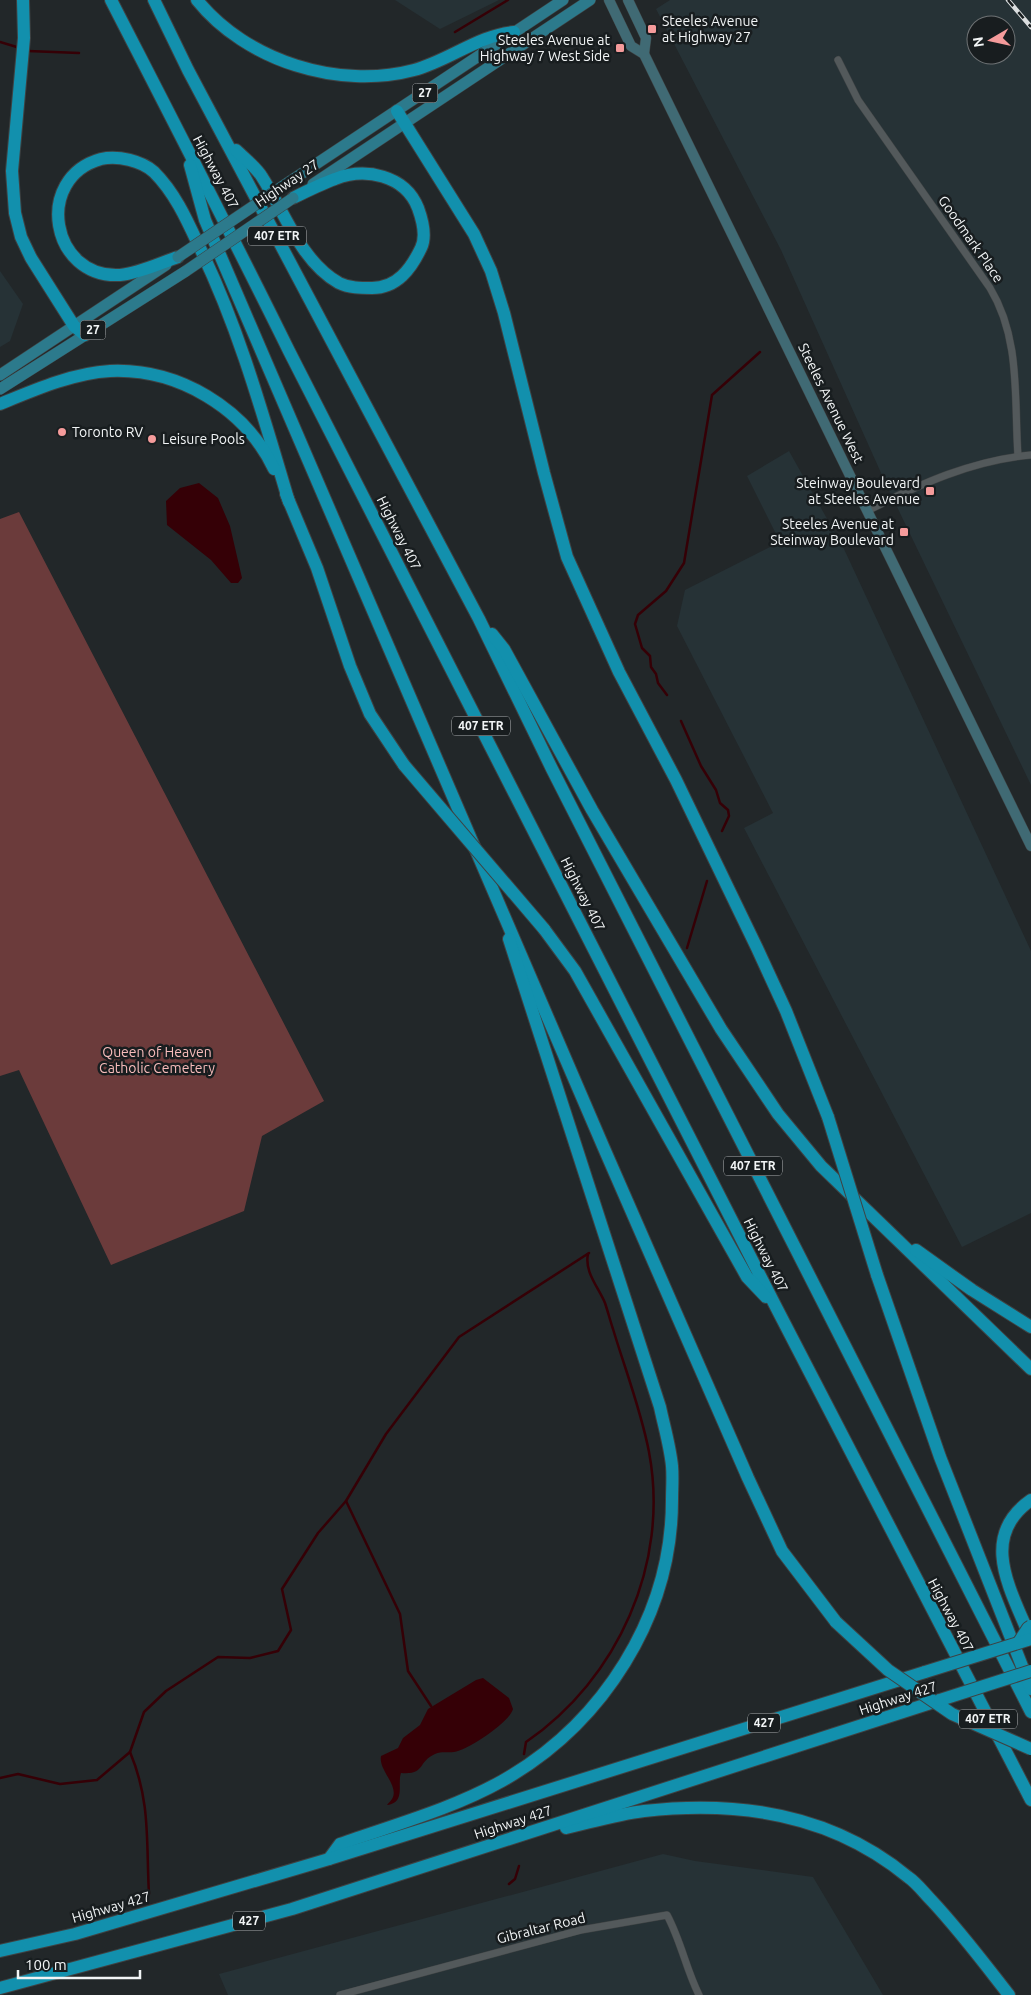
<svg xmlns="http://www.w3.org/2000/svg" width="1031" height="1995" viewBox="0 0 1031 1995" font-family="Ubuntu,sans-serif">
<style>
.built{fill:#263236;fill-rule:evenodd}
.green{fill:#6b3b3b}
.water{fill:#350006}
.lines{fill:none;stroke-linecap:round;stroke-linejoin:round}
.stream{stroke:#350006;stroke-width:2.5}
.minor-casing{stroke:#3e4243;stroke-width:8}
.secondary-casing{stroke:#3e4243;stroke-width:11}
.primary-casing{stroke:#3e4243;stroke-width:12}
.motorway-casing{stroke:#3e4243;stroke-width:14}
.minor{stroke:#53595b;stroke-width:7}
.secondary{stroke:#406a74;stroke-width:10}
.primary{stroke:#2c7a8c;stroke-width:11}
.motorway{stroke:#1290ad;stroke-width:12}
.rail-casing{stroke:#dbdedf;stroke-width:4.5}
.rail{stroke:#181d1f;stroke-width:2.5;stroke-dasharray:8;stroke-linecap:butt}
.primary-bridge-casing{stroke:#3e4243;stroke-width:12;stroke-linecap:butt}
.motorway-bridge-casing{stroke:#3e4243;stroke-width:14;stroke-linecap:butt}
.primary-bridge{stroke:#2c7a8c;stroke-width:11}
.motorway-bridge{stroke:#1290ad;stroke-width:12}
.poi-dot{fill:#f59b9b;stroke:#181d1f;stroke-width:2}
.labels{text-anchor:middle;stroke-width:5;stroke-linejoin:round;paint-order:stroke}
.shield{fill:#181d1f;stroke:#b1b4b6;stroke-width:1}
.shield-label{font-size:12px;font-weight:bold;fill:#f2f5f6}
.poi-label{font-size:14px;fill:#f2f5f6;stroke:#181d1f;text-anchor:start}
.street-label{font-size:14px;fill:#f2f5f6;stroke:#181d1f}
.park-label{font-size:14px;fill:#f8bcbb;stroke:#181d1f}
</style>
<rect width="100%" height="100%" fill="#222729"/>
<!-- built -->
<g class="built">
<path d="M395 0H499L440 29Z"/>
<path d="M670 0H1031V785L886 484 781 250 656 9ZM976 25H1006V55H976Z"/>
<path d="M0 271 23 304 10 341 0 347Z"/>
<path d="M789 451 844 549 1031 951V1213L962 1247 744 828 773 813 677 626 685 590 780 542 747 476Z"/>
<path d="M663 1854 695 1861 813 1877 883 1995H228L219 1974Z"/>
</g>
<!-- green -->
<path class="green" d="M19 512 324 1101 262 1136 244 1211 111 1265 19 1070 0 1076V519Z"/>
<!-- water -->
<g class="water">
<path d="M199 483 218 498 230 526 242 578 238 583H231L211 560 167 525 166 501 180 488Z"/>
<path d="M483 1678 509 1698 513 1709C510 1722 468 1750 454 1752 448 1753 442 1751 435 1754 417 1762 426 1775 401 1773 397 1784 406 1803 387 1805 388 1803 390 1802 392 1799 400 1786 378 1770 381 1756L398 1748 403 1738 420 1725 428 1709 476 1680Z"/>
</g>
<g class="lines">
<!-- stream -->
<g class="stream">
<path d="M455 32 508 0"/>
<path d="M0 42 20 48"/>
<path d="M28 51 79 53"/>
<path d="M667 695 658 683 656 674 651 667 650 656 642 648 635 624 638 615 666 591 684 563 712 395 760 352"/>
<path d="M681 721 701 766 716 790 720 803 728 810 729 816 722 831"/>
<path d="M687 948 707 881"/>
<path d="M346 1501 400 1614 408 1671 431 1706"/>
<path d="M130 1752C151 1802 146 1842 149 1894"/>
<path d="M524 1754 526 1742C618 1679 670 1563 649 1452 641 1410 625 1369 613 1329 610 1320 608 1312 605 1303 599 1288 584 1272 588 1254"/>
<path d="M0 1778 18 1774 60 1784 97 1780 130 1752 144 1712 166 1691 218 1657 250 1658 278 1651 291 1630 282 1589 318 1533 346 1501 386 1434 459 1337 589 1253"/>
<path d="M509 1884 515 1879 519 1866"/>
</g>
<!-- minor casing -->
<g class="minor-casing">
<g id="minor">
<path d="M838 60 858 100 990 288C1021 339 1014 399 1018 456"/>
<path d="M869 510C920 484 973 460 1031 455"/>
<path d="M340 1995 581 1930 667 1915C681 1941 686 1969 699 1995"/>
</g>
</g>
<!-- secondary casing -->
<g class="secondary-casing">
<g id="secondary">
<path d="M609 0 631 46 644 54 1031 846"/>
<path d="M628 0 646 38 644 54"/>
</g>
</g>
<!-- primary casing -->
<g class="primary-casing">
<g id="primary">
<path d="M286 184 563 0"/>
<path d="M313 184 590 0"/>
<path d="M0 375 166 265"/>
<path d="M0 389 186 271"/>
</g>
</g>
<!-- motorway casing -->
<g class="motorway-casing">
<g id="motorway">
<path d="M23 0 24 38 12 171 15 213 21 237 31 258 74 326 85 335"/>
<path d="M111 0C171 117 231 233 289 351L776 1307 1031 1800"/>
<path d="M154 0 188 70 479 619 552 769 1031 1712"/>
<path d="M197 0C246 61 339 90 414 70 448 61 479 35 514 32"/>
<path d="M397 111 474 234 491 271 504 313 544 473 567 557 619 672 676 780 757 948 786 1011 828 1117"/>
<path d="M236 150C244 158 256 167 262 177 284 211 301 262 339 283 349 288 361 288 372 288 397 288 411 269 421 248 427 236 422 219 418 208 405 175 365 167 335 179 321 184 307 191 293 198"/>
<path d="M190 165 205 220 603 1146 748 1478 782 1551 836 1622"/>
<path d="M178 257C160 263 140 273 120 275 51 279 33 178 101 159 118 155 142 161 154 172 175 193 187 220 199 246 239 328 263 415 289 502"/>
<path d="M0 404C34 390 73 373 110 371 178 368 245 408 274 469"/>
<path d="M286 494 317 568 350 666 370 714 404 765"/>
<path d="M492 634 504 649 592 810 721 1029 778 1114 821 1166 1031 1369"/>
<path d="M544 929 575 971 747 1277 766 1297"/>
<path d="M916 1250 972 1290 1031 1327"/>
<path d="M877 1275 940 1457 1031 1689"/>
<path d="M1030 1637C1011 1590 978 1537 1031 1500"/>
<path d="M566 1828C592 1822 618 1814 644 1811 740 1800 832 1814 908 1877 917 1883 924 1893 932 1901 960 1931 984 1963 1009 1995"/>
<path d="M329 1859 340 1844C393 1825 452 1809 502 1781 603 1724 672 1616 672 1500 672 1489 673 1477 672 1466 670 1446 664 1426 660 1407L509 939"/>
<path d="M0 1951 75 1934 329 1859 925 1672"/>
<path d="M0 1988 292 1909 940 1700"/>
</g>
</g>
<!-- minor -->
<use href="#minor" class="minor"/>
<!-- secondary -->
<use href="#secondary" class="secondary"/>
<!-- primary -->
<use href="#primary" class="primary"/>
<!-- motorway -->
<use href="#motorway" class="motorway"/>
<!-- rail casing -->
<g class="rail-casing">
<path id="rail" d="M1008 0 1031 27"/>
</g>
<!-- rail -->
<use href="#rail" class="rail"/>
<!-- primary-bridge casing -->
<g class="primary-bridge-casing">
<g id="primary-bridge">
<path d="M178 257 286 184"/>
<path d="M186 271 293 198"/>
</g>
</g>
<!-- motorway-bridge casing -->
<g class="motorway-bridge-casing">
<g id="motorway-bridge">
<path d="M404 765 544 929"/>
<path d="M828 1117 877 1275"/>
<path d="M836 1622 888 1670 952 1714 1031 1749"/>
<path d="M1019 1642 1028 1628 1031 1626"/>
<path d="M925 1672 1031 1639"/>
<path d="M940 1700 1031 1671"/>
</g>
</g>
<!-- primary-bridge -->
<use href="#primary-bridge" class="primary-bridge"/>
<!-- motorway-bridge -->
<use href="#motorway-bridge" class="motorway-bridge"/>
</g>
<!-- markers -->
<g class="poi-dot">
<rect x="647" y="24" width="10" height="10" rx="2.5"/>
<rect x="615" y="43" width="10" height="10" rx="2.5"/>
<circle cx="62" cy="432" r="5"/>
<circle cx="152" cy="439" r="5"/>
<rect x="925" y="486" width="10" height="10" rx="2.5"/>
<rect x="899" y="527" width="10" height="10" rx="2.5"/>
</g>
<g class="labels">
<!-- shield labels -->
<g class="shield">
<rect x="412.5" y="83.5" width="25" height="19" rx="4"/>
<rect x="248" y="226.5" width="58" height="19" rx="4"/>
<rect x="80.5" y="320.5" width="25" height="19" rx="4"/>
<rect x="452" y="716.5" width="58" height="19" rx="4"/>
<rect x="724" y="1156.5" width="58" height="19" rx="4"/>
<rect x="959" y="1709.5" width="58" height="19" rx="4"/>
<rect x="748" y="1713.5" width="32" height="19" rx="4"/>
<rect x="233" y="1911.5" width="32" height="19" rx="4"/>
</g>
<g class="shield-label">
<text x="425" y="97">27</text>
<text x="277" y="240">407 ETR</text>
<text x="93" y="334">27</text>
<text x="481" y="730">407 ETR</text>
<text x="753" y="1170">407 ETR</text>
<text x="988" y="1723">407 ETR</text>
<text x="764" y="1727">427</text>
<text x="249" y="1925">427</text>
</g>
<!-- poi labels -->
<g class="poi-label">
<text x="662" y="26">Steeles Avenue<tspan x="662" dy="16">at Highway 27</tspan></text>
<text x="610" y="45" text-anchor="end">Steeles Avenue at<tspan x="610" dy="16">Highway 7 West Side</tspan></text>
<text x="72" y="437">Toronto RV</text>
<text x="162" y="444">Leisure Pools</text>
<text x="920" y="488" text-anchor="end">Steinway Boulevard<tspan x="920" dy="16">at Steeles Avenue</tspan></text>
<text x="894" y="529" text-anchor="end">Steeles Avenue at<tspan x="894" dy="16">Steinway Boulevard</tspan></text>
</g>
<!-- street labels -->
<g class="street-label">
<text transform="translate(216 172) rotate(62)" y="5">Highway 407</text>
<text transform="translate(287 183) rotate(-34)" y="5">Highway 27</text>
<text transform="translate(971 239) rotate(55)" y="5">Goodmark Place</text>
<text transform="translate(831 403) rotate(64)" y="5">Steeles Avenue West</text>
<text transform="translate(399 533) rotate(63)" y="5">Highway 407</text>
<text transform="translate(583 894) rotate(63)" y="5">Highway 407</text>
<text transform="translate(766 1255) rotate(63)" y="5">Highway 407</text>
<text transform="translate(951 1615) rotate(62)" y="5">Highway 407</text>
<text transform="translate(898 1698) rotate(-18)" y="5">Highway 427</text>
<text transform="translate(513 1822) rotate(-18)" y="5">Highway 427</text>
<text transform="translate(111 1907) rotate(-16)" y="5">Highway 427</text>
<text transform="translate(541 1928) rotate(-14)" y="5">Gibraltar Road</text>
</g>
<!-- park labels -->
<g class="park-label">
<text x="157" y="1057">Queen of Heaven<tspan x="157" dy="16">Catholic Cemetery</tspan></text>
</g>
</g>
<!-- north arrow -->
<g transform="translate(991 40) rotate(261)"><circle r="24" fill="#181d1f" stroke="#6f7375"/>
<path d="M0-4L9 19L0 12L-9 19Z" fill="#f59b9b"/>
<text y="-8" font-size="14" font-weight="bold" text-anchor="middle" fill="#f2f5f6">N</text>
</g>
<!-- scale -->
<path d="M18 1970v8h122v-8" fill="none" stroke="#f2f5f6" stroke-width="2.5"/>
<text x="25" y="1970" font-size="15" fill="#f2f5f6" stroke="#181d1f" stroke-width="4" paint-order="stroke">100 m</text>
</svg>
